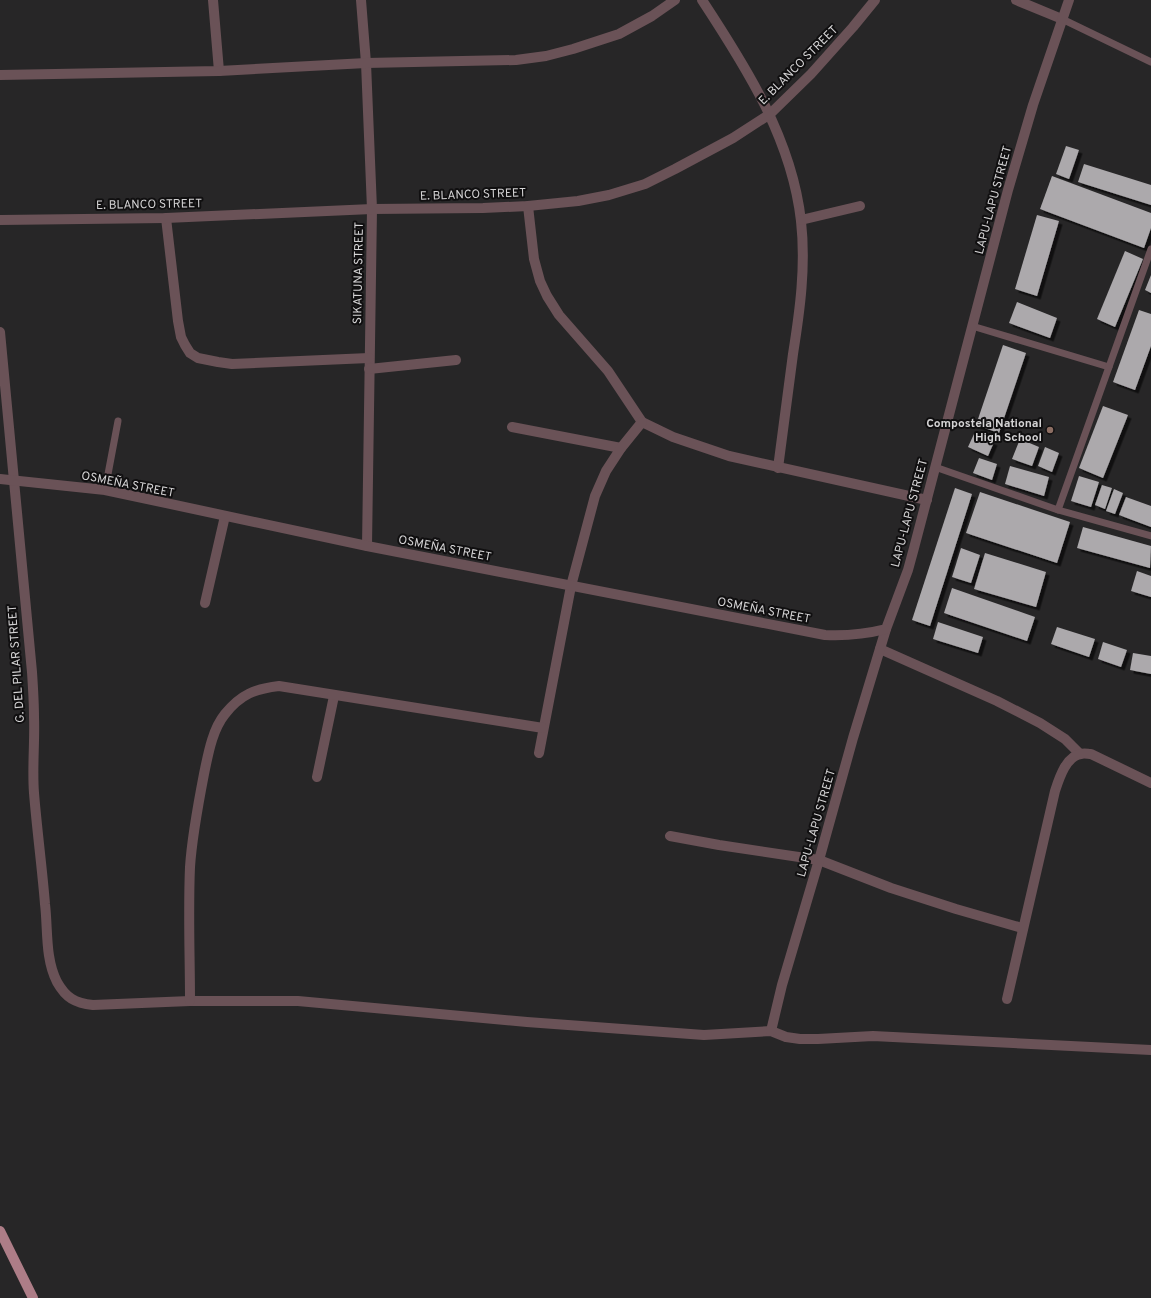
<svg xmlns="http://www.w3.org/2000/svg" width="1151" height="1298" viewBox="0 0 1151 1298" font-family="Overpass,sans-serif">
<style>
.building{fill:#aca9ac;filter:url(#shadow)}
.lines{fill:none;stroke-linecap:round;stroke-linejoin:round}
.service{stroke:#6a5257;stroke-width:7}
.minor{stroke:#6a5257;stroke-width:10}
.tertiary{stroke:#6a5257;stroke-width:10}
.primary{stroke:#ad7d87;stroke-width:10}
.education-dot{fill:#8d6e63;stroke:#100f10;stroke-width:1.5}
.labels{text-anchor:middle;stroke-width:4;stroke-linejoin:round;paint-order:stroke}
.street-label{font-size:12px;fill:#d4d3d4;stroke:#100f10}
.poi-label{font-size:12px;font-weight:bold;fill:#d4d3d4;stroke:#100f10;text-anchor:end}
</style>
<defs>
<filter id="shadow"><feDropShadow dx="3.5" dy="3.5" stdDeviation="0" flood-color="#0009"/></filter>
</defs>
<rect width="100%" height="100%" fill="#272627"/>
<!-- building -->
<g class="building">
<path d="M1066 146 1079 150 1069 179 1056 174Z"/>
<path d="M1084 164 1151 185V205L1078 182Z"/>
<path d="M1052 176 1151 213V228L1144 248 1040 209Z"/>
<path d="M1037 215 1059 221 1037 296 1015 289Z"/>
<path d="M1125 251 1143 259 1115 327 1097 319Z"/>
<path d="M1151 275V293L1145 290Z"/>
<path d="M1017 302 1057 318 1050 338 1009 323Z"/>
<path d="M1139 310 1151 314V346L1135 390 1113 382Z"/>
<path d="M1003 345 1026 353 999 433 976 425Z"/>
<path d="M1103 406 1128 415 1103 478 1079 468Z"/>
<path d="M974 434 994 442 988 456 968 447Z"/>
<path d="M1020 439 1039 447 1032 466 1012 459Z"/>
<path d="M1045 447 1059 453 1052 472 1038 466Z"/>
<path d="M979 458 997 464 992 480 973 473Z"/>
<path d="M1010 466 1049 477 1044 496 1005 484Z"/>
<path d="M1079 476 1099 482 1091 507 1071 501Z"/>
<path d="M1102 485 1112 488 1105 509 1095 505Z"/>
<path d="M955 488 972 494 930 626 912 620Z"/>
<path d="M1114 489 1123 493 1115 514 1106 511Z"/>
<path d="M980 492 1070 522 1057 563 966 533Z"/>
<path d="M1126 497 1151 506V527L1119 515Z"/>
<path d="M1083 527 1151 546 1150 568 1077 548Z"/>
<path d="M961 548 980 555 971 583 952 577Z"/>
<path d="M985 553 1046 572 1036 607 974 589Z"/>
<path d="M1137 571 1151 576V597L1131 591Z"/>
<path d="M952 588 1035 617 1027 641 944 613Z"/>
<path d="M938 622 983 637 978 653 933 639Z"/>
<path d="M1057 627 1095 639 1089 657 1051 644Z"/>
<path d="M1103 642 1127 650 1121 667 1098 659Z"/>
<path d="M1133 653 1151 656V674L1130 670Z"/>
</g>
<g class="lines">
<!-- service -->
<g class="service">
<path d="M1062 19 1151 62"/>
<path d="M972 326 1109 367"/>
<path d="M935 467 1058 510 1151 249"/>
<path d="M105 490 118 421"/>
<path d="M1058 510 1151 536"/>
</g>
<!-- minor -->
<g class="minor">
<path d="M213 0 219 71"/>
<path d="M361 0 366 63 372 209 367 546"/>
<path d="M702 0C746 67 792 139 801 221 806 266 800 310 793 354 788 392 783 430 778 468"/>
<path d="M1016 0 1062 19"/>
<path d="M0 75 219 71 366 63 516 60 546 56 573 49 619 34 652 16 675 0"/>
<path d="M528 206 534 259 540 281 547 296 559 315 608 371 642 422 673 437 729 456 927 500"/>
<path d="M166 218 178 321 181 337 185 345 190 353 198 358 218 362 232 364 369 358"/>
<path d="M0 220 166 218 372 209 483 208 528 206 578 201 609 195 645 184 675 169 733 138 770 114 811 74 853 27 875 0"/>
<path d="M801 220 860 206"/>
<path d="M0 332 32 672C33 687 34 702 34 717 35 742 32 768 34 793 37 830 42 867 45 904 48 929 45 959 57 982 66 998 75 1003 93 1005L190 1001H298L527 1022 704 1035 771 1031 786 1037 800 1039H818L873 1036 1151 1050"/>
<path d="M369 369 456 360"/>
<path d="M512 427 621 448"/>
<path d="M205 603 225 516"/>
<path d="M880 649 997 701 1040 723 1065 739 1080 754"/>
<path d="M539 753 571 586 595 496 606 471 621 448 642 422"/>
<path d="M317 777 334 696"/>
<path d="M670 836 719 845 819 860 891 888 956 909 1022 928"/>
<path d="M1007 999 1055 791C1059 779 1066 756 1081 754 1084 753 1088 754 1091 754L1151 783"/>
<path d="M190 1001C190 957 188 912 190 867 192 836 198 805 204 774 208 755 212 730 225 714 241 694 255 689 279 686L543 728"/>
<path d="M771 1031 782 985 819 860 853 738 886 629"/>
</g>
<!-- tertiary -->
<path class="tertiary" d="M0 479 105 490 367 546 825 635C846 636 866 634 886 629L908 570 914 548 1008 190 1033 105 1069 0"/>
<!-- primary -->
<path class="primary" d="M0 1231 33 1298"/>
</g>
<!-- markers -->
<circle class="education-dot" cx="1050" cy="430" r="4"/>
<g class="labels">
<!-- street labels -->
<g class="street-label">
<text transform="translate(798 65) rotate(-45)" y="4">E. BLANCO STREET</text>
<text transform="translate(473 194) rotate(-2)" y="4">E. BLANCO STREET</text>
<text transform="translate(993 200) rotate(-75)" y="4">LAPU-LAPU STREET</text>
<text transform="translate(149 204) rotate(-1)" y="4">E. BLANCO STREET</text>
<text transform="translate(358 273) rotate(-89)" y="4">SIKATUNA STREET</text>
<text transform="translate(128 484) rotate(11)" y="4">OSMEÑA STREET</text>
<text transform="translate(909 513) rotate(-75)" y="4">LAPU-LAPU STREET</text>
<text transform="translate(445 548) rotate(11)" y="4">OSMEÑA STREET</text>
<text transform="translate(764 610) rotate(11)" y="4">OSMEÑA STREET</text>
<text transform="translate(16 664) rotate(-94)" y="4">G. DEL PILAR STREET</text>
<text transform="translate(816 823) rotate(-74)" y="4">LAPU-LAPU STREET</text>
</g>
<!-- poi labels -->
<g class="poi-label">
<text x="1042" y="427">Compostela National<tspan x="1042" dy="14">High School</tspan></text>
</g>
</g>
</svg>
